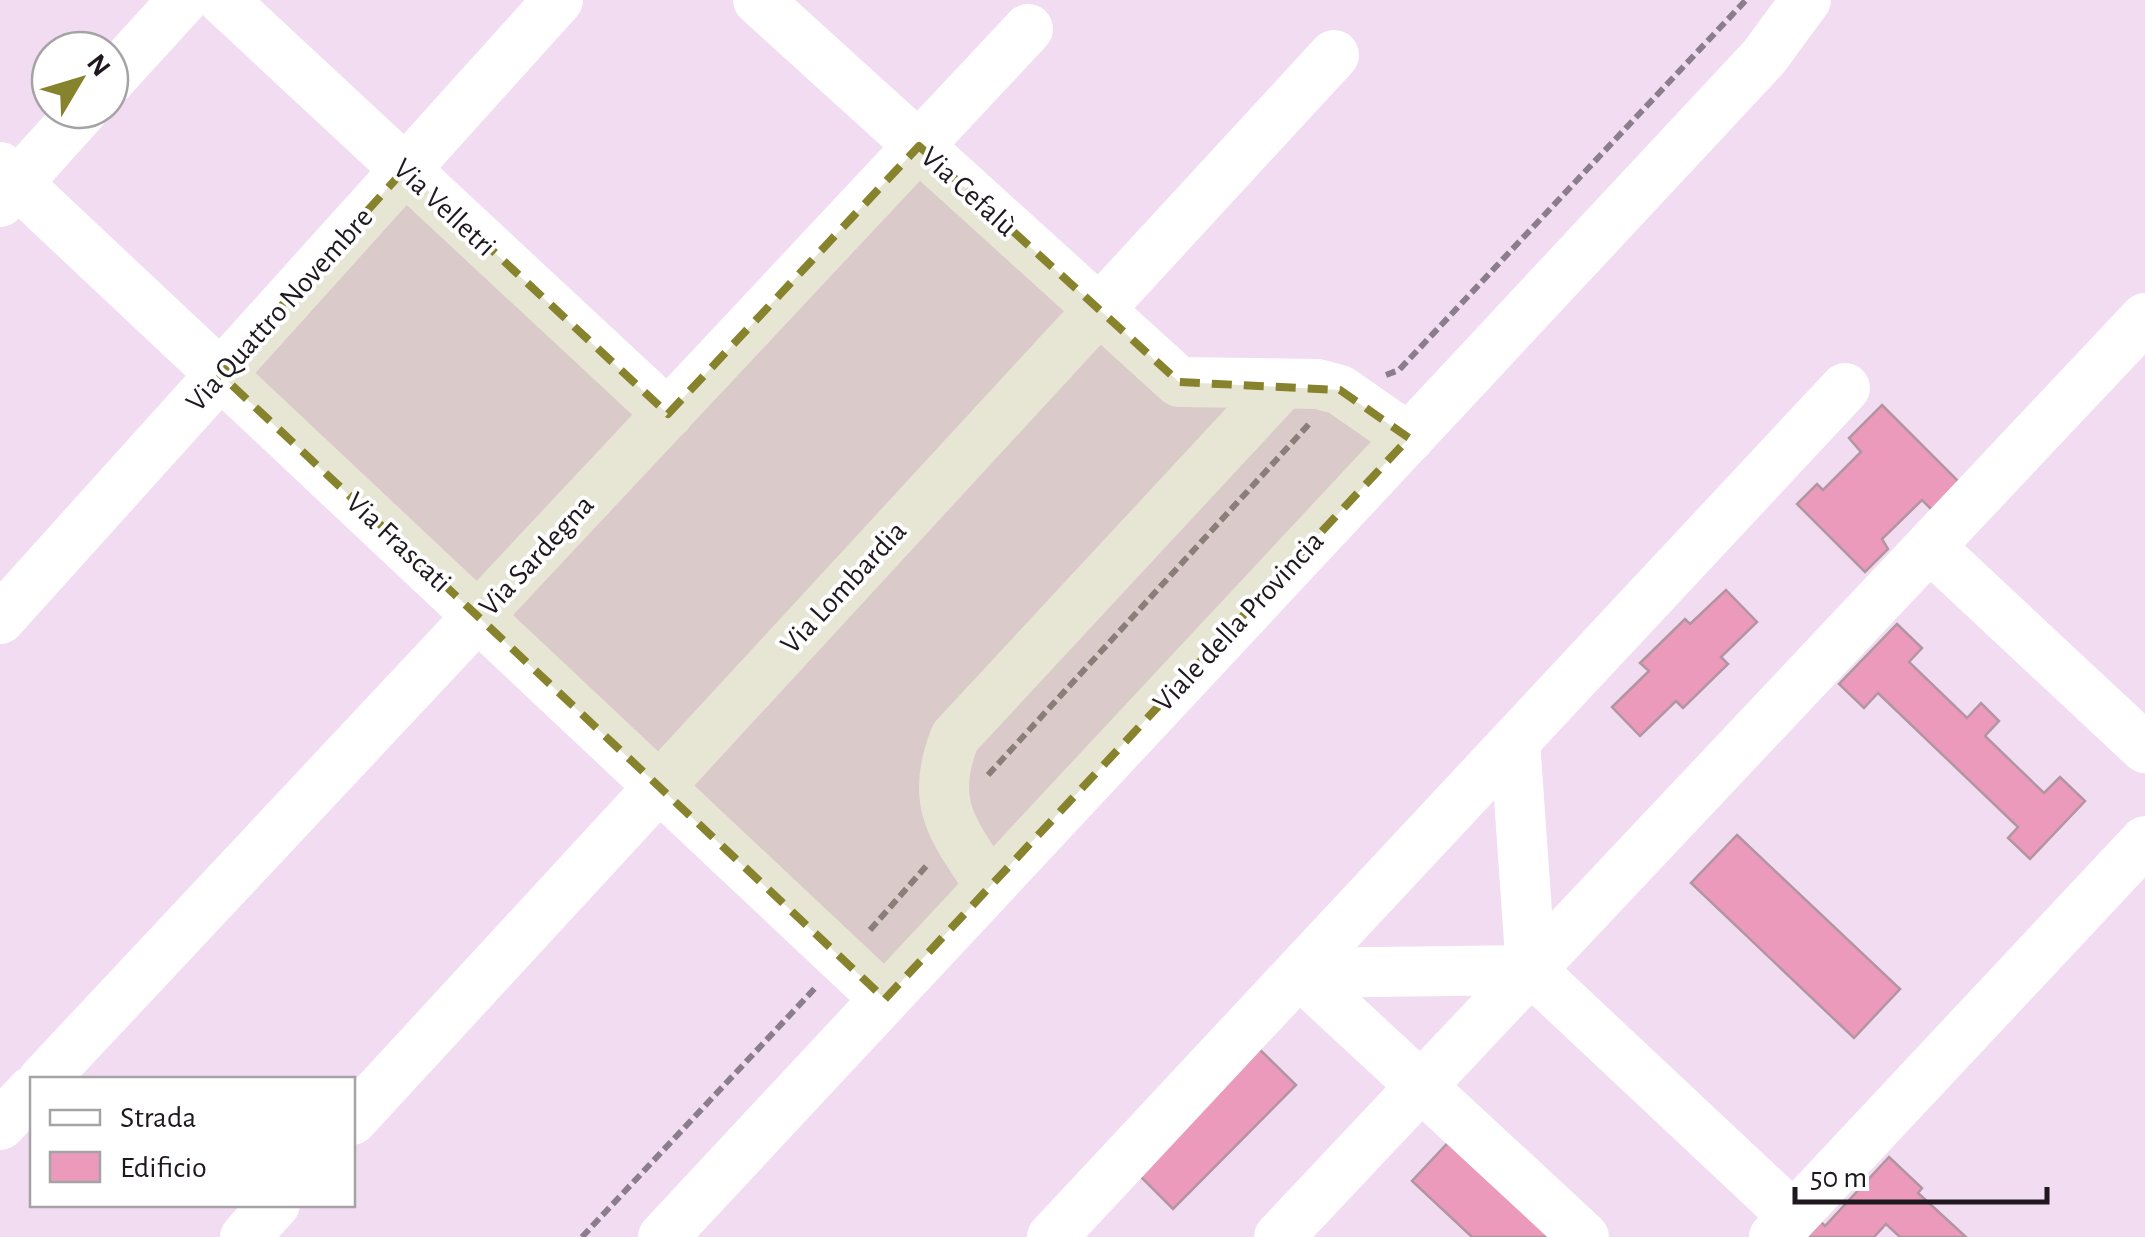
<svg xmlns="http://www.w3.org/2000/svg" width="2145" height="1237" viewBox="0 0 2145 1237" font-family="'Alegreya Sans',sans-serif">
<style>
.building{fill:#eb9abb;stroke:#b295a0;stroke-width:2.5}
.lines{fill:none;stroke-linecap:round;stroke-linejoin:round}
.path{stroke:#8b7d8c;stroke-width:6;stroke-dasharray:10 5;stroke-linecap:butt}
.minor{stroke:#fff;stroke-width:50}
.marked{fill:#87832c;fill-opacity:0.2;stroke:#87832c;stroke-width:8;stroke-dasharray:20 12;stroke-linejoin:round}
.labels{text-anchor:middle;stroke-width:8;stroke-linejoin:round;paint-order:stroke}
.street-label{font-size:30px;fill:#1f181f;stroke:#fff}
</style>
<rect width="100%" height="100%" fill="#f1dcf2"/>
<!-- building -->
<g class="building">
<path d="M1882 405 1959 482 1932 510 1922 500 1882 539 1888 549 1865 572 1797 504 1817 484 1823 490 1861 452 1849 438Z"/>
<path d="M1726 590 1757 622 1721 657 1728 664 1683 708 1676 701 1640 736 1612 707 1649 671 1640 663 1685 619 1690 624Z"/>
<path d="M1897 624 1922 648 1909 662 1967 718 1981 703 1999 721 1985 736 2044 793 2060 777 2085 801 2030 859 2008 838 2018 827 1878 693 1864 708 1839 684Z"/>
<path d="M1737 835 1900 989 1854 1038 1691 883Z"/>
<path d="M1254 1044 1296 1085 1173 1209 1133 1169Z"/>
<path d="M1458 1132 1572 1237H1472L1412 1181Z"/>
<path d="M1889 1157 1922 1188 1918 1193 1966 1237H1900L1886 1224 1874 1237H1807L1821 1222 1825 1226Z"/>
</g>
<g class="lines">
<!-- path -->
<g class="path">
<path d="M1386 375 1399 370 1746 0"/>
<path d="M988 775 1310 423"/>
<path d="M870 930 928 864"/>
<path d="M582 1237 817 986"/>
</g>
<!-- minor -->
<g class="minor">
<path d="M223 0 668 414"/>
<path d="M758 0 1179 382 1318 384 1340 390 1409 438"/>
<path d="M110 80 183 0"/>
<path d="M0 167 885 999"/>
<path d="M0 202 83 110"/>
<path d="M1930 547 2145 748"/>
<path d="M0 619 558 0"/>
<path d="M1515 741 1531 970 1793 1216"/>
<path d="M990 886C954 831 928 804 955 737L1281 386"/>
<path d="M1299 973 1584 1237"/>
<path d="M1299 973 1531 970"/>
<path d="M43 1080 1028 29"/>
<path d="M352 1120 1334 55"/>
<path d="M0 1125 32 1091"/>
<path d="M245 1237 275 1204"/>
<path d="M663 1237 1764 57 1806 0"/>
<path d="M1052 1237 1845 388"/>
<path d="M1279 1237 2145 318"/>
<path d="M1774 1237 2145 841"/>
</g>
</g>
<!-- marked area -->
<path class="marked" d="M919 146 1179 382 1340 390 1409 438 885 999 220 374 405 169 668 414Z"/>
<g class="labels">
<!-- street labels -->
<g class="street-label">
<text transform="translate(969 191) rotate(42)" y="10">Via Cefalù</text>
<text transform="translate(445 207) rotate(43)" y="10">Via Velletri</text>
<text transform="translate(279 309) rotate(-48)" y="10">Via Quattro Novembre</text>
<text transform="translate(399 542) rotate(43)" y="10">Via Frascati</text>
<text transform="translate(536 555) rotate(-47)" y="10">Via Sardegna</text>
<text transform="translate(843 587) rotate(-47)" y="10">Via Lombardia</text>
<text transform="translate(1238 621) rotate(-47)" y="10">Viale della Provincia</text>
</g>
</g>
<!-- legend -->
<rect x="30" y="1077" width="325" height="130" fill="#ffffff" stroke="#a5a3a5" stroke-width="2.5"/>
<rect x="50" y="1110" width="50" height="15" fill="#ffffff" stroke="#a5a3a5" stroke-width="2.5"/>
<text x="120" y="1127" font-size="30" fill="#1f181f">Strada</text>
<rect x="50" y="1152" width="50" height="30" fill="#eb9abb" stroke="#a5a3a5" stroke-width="2.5"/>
<text x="120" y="1177" font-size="30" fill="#1f181f">Edificio</text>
<!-- north arrow -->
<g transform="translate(80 80) rotate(52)"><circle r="48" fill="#ffffff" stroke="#a5a3a5" stroke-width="2.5"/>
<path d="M0-8L18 38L0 25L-18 38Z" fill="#87832c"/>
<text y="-15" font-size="28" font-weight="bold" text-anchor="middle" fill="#1f181f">N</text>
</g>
<!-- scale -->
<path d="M1795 1187v15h252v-15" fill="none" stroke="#1f181f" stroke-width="5"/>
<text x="1810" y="1187" font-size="30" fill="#1f181f" stroke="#ffffff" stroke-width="8" paint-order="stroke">50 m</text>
</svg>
